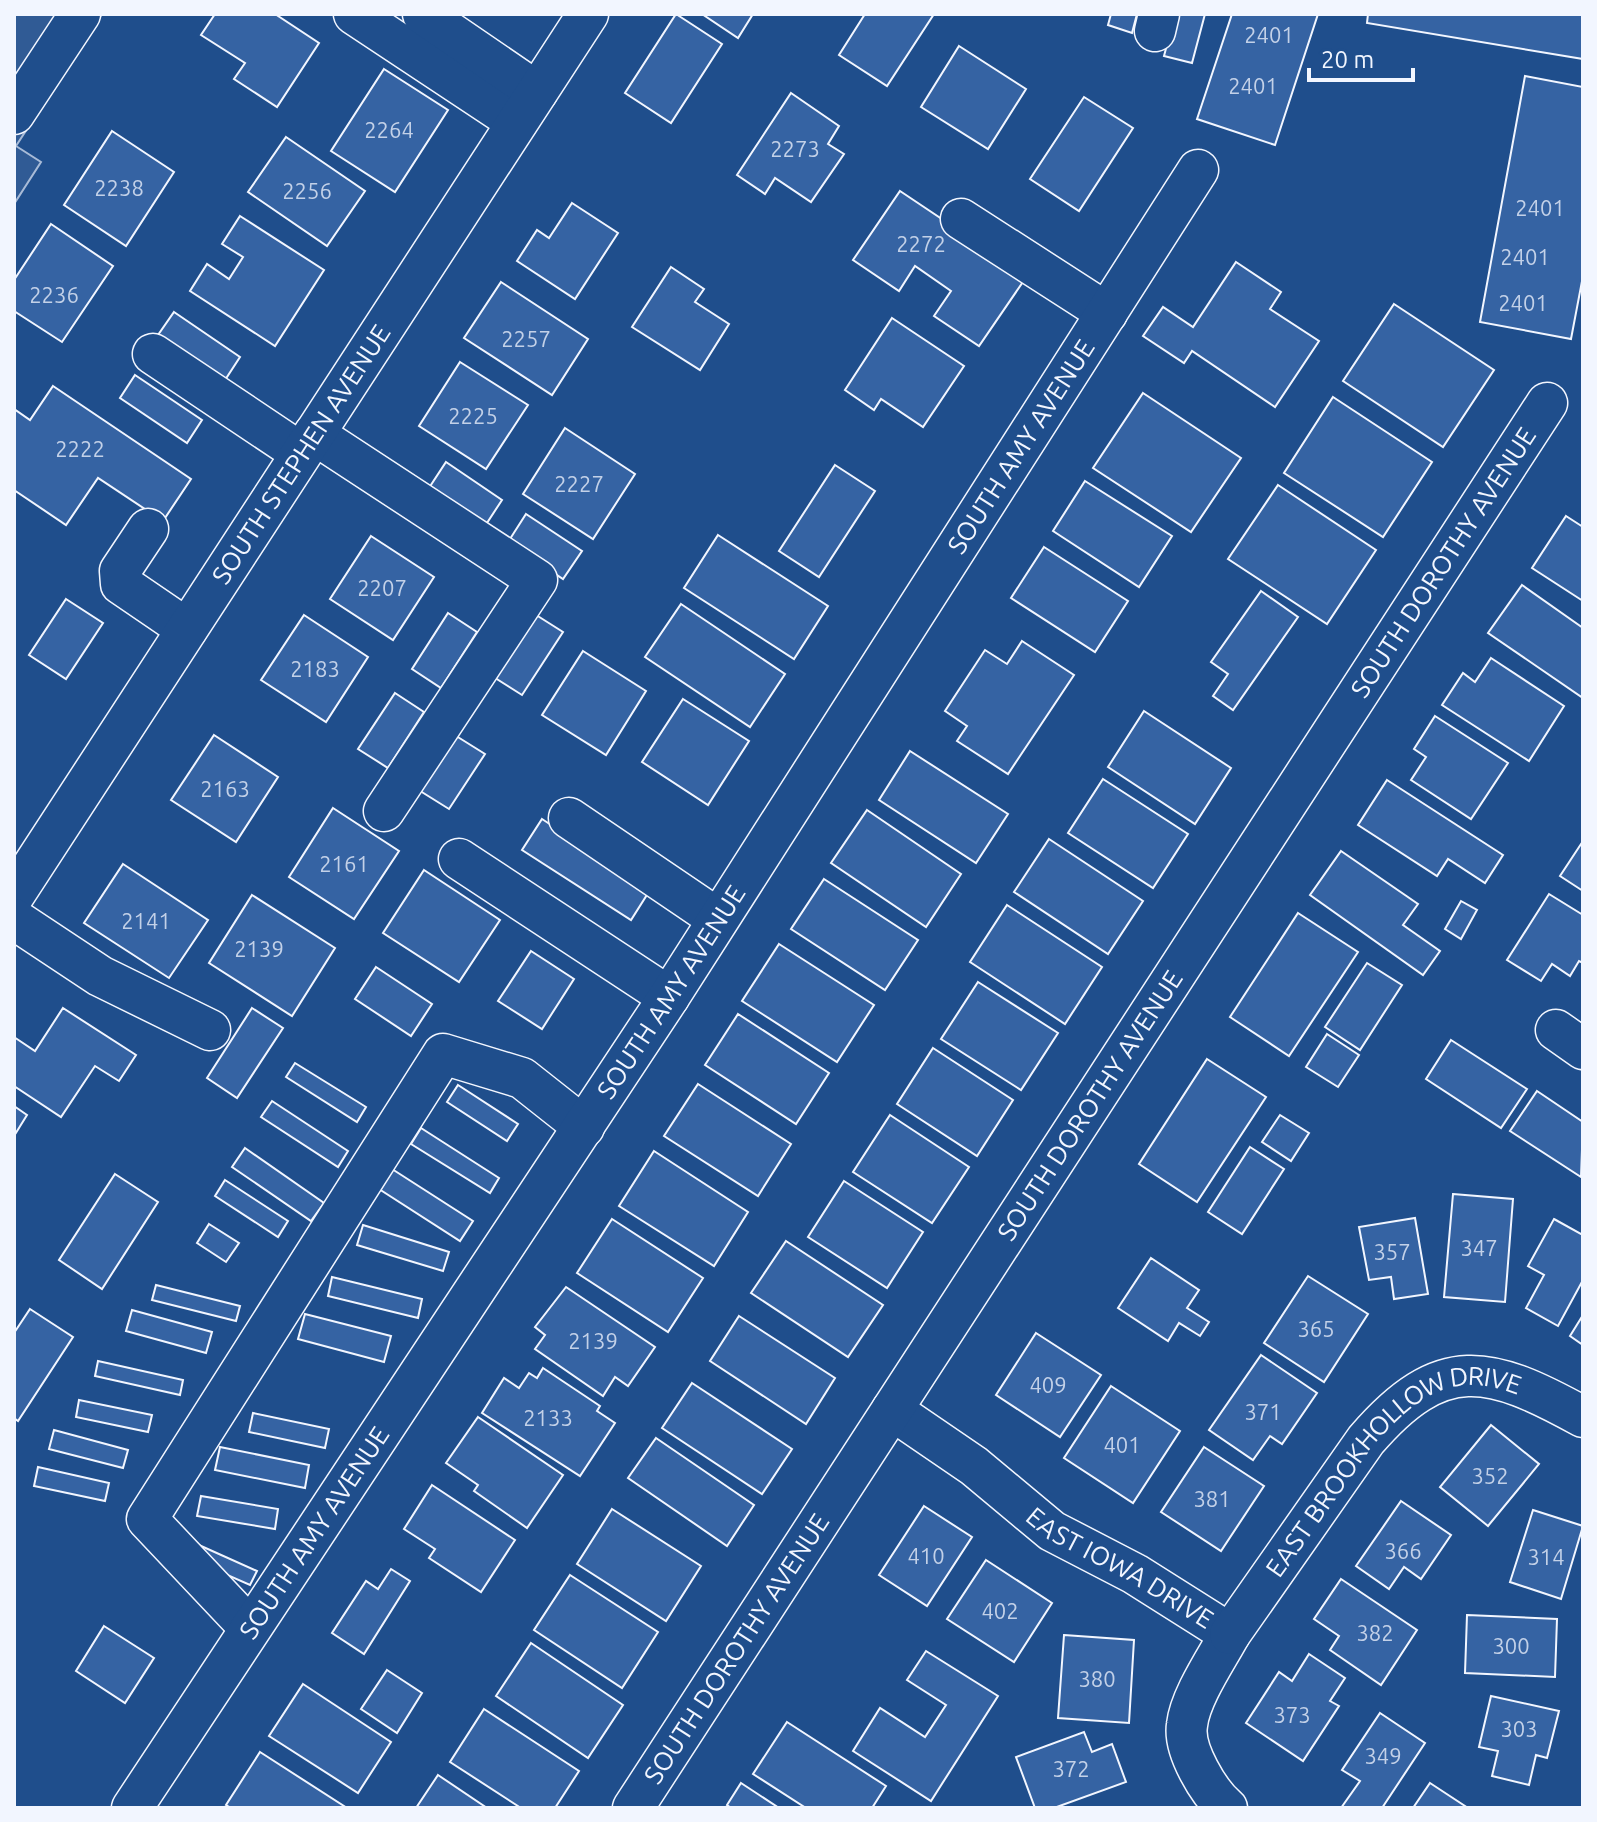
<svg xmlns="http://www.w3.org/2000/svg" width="1597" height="1822" viewBox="0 0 1597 1822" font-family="Ubuntu,sans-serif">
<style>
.built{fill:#305b95;stroke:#a8bbd7;stroke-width:2}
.building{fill:#3563a3;stroke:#f2f6ff;stroke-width:2}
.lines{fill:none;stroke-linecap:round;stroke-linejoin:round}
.minor-casing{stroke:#f2f6ff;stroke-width:43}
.minor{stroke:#1f4e8c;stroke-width:40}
.labels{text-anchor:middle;stroke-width:6;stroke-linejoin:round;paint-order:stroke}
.number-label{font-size:22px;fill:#c3d1e8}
.street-label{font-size:26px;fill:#f2f6ff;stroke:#1f4e8c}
</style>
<rect width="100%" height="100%" fill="#1f4e8c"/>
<!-- built -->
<path class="built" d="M14 14H102L16 146 41 162 14 204Z"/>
<!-- building -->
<g class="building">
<path d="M215 14H275L319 43 277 107 234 79 245 63 201 35Z"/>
<path d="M676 14 722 44 671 123 625 93Z"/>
<path d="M702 14H753L738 38Z"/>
<path d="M865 14H934L887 86 839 55Z"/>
<path d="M1111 14H1137L1132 33 1108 25Z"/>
<path d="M1175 14H1205L1192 63 1164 56Z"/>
<path d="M1232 14H1318L1275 145 1197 119Z"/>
<path d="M1368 14H1583V59L1367 23Z"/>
<path d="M959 46 1026 89 988 149 921 107Z"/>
<path d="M384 69 448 110 395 192 331 151Z"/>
<path d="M1525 76 1583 87V276L1571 339 1480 322Z"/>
<path d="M791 93 839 126 828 144 844 154 811 202 775 178 765 194 737 175Z"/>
<path d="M1084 97 1133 128 1079 211 1030 179Z"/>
<path d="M112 131 174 172 126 246 64 205Z"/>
<path d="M286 137 365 191 327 246 248 192Z"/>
<path d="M900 191 1027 276 979 346 934 316 951 291 915 266 899 291 853 260Z"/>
<path d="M572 203 618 233 575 299 517 261 537 230 549 238Z"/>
<path d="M240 216 324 270 275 346 190 291 207 264 229 279 243 257 222 244Z"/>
<path d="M51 224 113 266 62 342 14 311V280Z"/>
<path d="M1236 262 1281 292 1270 309 1319 341 1275 407 1192 351 1184 363 1143 336 1163 307 1193 327Z"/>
<path d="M671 267 704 289 695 302 729 324 700 370 632 327Z"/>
<path d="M501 282 588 339 552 395 464 338Z"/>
<path d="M1394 304 1494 370 1443 447 1343 381Z"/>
<path d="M174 312 240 357 225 380 158 335Z"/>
<path d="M892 318 964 366 923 427 881 399 874 410 845 390Z"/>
<path d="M460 362 528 405 486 469 419 426Z"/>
<path d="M135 375 202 420 187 443 120 398Z"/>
<path d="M53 386 191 479 163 521 98 478 66 525 14 490V409L30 420Z"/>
<path d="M1143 393 1241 458 1191 532 1093 468Z"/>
<path d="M1333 397 1432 462 1383 537 1284 473Z"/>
<path d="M565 428 635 474 593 539 523 494Z"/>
<path d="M446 462 502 500 483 529 427 491Z"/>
<path d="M835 465 875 491 819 577 779 551Z"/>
<path d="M1085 481 1172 536 1139 587 1053 531Z"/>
<path d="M1278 485 1376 550 1327 624 1228 559Z"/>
<path d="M526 514 582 551 563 579 508 542Z"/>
<path d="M1566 516 1583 527V601L1532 568Z"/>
<path d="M718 535 828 606 794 659 684 588Z"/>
<path d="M371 536 434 577 393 640 330 599Z"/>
<path d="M1044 547 1128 601 1095 652 1011 598Z"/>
<path d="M1522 585 1583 628V698L1488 633Z"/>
<path d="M1261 591 1298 617 1233 710 1213 696 1228 674 1211 662Z"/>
<path d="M66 599 103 623 66 679 29 655Z"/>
<path d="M681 604 785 674 750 727 645 657Z"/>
<path d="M448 613 477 632 441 688 412 669Z"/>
<path d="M533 613 563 632 522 695 492 676Z"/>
<path d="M304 615 368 657 326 722 261 680Z"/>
<path d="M1022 641 1074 675 1008 774 957 741 967 726 945 711 985 650 1007 664Z"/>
<path d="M583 651 646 691 606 755 542 715Z"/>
<path d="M1491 658 1564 706 1529 761 1442 705 1463 673 1475 682Z"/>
<path d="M395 693 424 712 388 768 358 749Z"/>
<path d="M683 699 749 741 708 805 642 762Z"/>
<path d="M1144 711 1231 768 1195 824 1108 767Z"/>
<path d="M1435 716 1508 763 1471 819 1411 780 1426 757 1414 749Z"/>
<path d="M453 734 485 754 449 809 417 789Z"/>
<path d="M214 735 278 777 236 842 171 800Z"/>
<path d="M910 751 1008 814 976 863 879 800Z"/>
<path d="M1103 779 1188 834 1153 888 1068 833Z"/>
<path d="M1387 780 1503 855 1485 883 1448 859 1437 876 1358 825Z"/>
<path d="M333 808 399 851 354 919 289 877Z"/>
<path d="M867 810 961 874 926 927 831 863Z"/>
<path d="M542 819 650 890 631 920 522 850Z"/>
<path d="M1049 839 1143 901 1108 954 1014 892Z"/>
<path d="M1583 841V891L1560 876Z"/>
<path d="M1341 851 1418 904 1403 925 1440 951 1423 975 1310 895Z"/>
<path d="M123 864 208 920 169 978 84 923Z"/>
<path d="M424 870 500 920 459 982 383 933Z"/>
<path d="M824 879 918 940 885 990 791 929Z"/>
<path d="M1549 894 1583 915V963L1579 961 1570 976 1552 964 1541 981 1507 960Z"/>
<path d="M252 895 335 948 292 1016 209 963Z"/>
<path d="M1461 901 1477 910 1461 939 1445 929Z"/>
<path d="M1007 905 1102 967 1065 1024 970 962Z"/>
<path d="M1298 913 1358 952 1289 1056 1230 1017Z"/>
<path d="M779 944 874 1005 837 1062 742 1001Z"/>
<path d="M531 951 574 979 542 1029 498 1001Z"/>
<path d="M1367 963 1402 985 1360 1050 1325 1027Z"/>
<path d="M376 967 432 1004 411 1036 355 999Z"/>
<path d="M978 982 1058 1033 1021 1090 941 1039Z"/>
<path d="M63 1008 136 1055 119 1081 95 1066 61 1117 14 1086V1037L35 1051Z"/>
<path d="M252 1008 283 1028 237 1098 207 1078Z"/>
<path d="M738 1014 829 1073 796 1124 705 1065Z"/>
<path d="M1327 1034 1359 1055 1338 1087 1306 1067Z"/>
<path d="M1451 1040 1527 1089 1501 1128 1426 1079Z"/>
<path d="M933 1048 1013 1100 977 1156 897 1104Z"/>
<path d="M1207 1059 1266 1097 1197 1202 1139 1164Z"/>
<path d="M295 1063 366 1107 357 1122 286 1077Z"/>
<path d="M698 1084 791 1144 758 1196 664 1136Z"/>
<path d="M458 1085 518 1124 507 1141 447 1102Z"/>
<path d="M1537 1091 1583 1122 1581 1177 1510 1131Z"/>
<path d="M272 1101 348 1151 338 1167 261 1117Z"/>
<path d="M14 1106 27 1115 14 1136Z"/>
<path d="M890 1115 969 1167 932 1223 853 1172Z"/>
<path d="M1280 1115 1309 1133 1291 1161 1262 1142Z"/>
<path d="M421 1128 499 1178 490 1193 411 1144Z"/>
<path d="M1250 1147 1284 1169 1242 1234 1208 1212Z"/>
<path d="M245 1148 324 1203 311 1221 232 1167Z"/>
<path d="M654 1151 748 1212 714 1266 619 1206Z"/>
<path d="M392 1169 473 1221 460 1241 379 1189Z"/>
<path d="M115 1174 158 1202 102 1289 59 1260Z"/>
<path d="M225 1180 288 1221 278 1237 215 1196Z"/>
<path d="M844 1181 923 1232 887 1288 808 1237Z"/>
<path d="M1453 1194 1513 1199 1505 1302 1444 1297Z"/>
<path d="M1415 1218 1428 1294 1394 1299 1391 1277 1369 1280 1359 1227Z"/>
<path d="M612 1219 703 1278 668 1332 577 1273Z"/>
<path d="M1554 1219 1583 1235V1280L1558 1326 1526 1308 1544 1275 1528 1266Z"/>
<path d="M209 1224 239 1243 226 1262 197 1243Z"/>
<path d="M363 1225 449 1252 443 1271 357 1245Z"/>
<path d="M786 1241 883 1305 848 1357 751 1293Z"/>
<path d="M1151 1258 1199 1290 1187 1308 1209 1322 1200 1336 1179 1323 1168 1341 1118 1308Z"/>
<path d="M1308 1276 1368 1314 1324 1382 1264 1343Z"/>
<path d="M332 1277 422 1299 418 1318 328 1296Z"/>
<path d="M156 1285 240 1306 236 1321 152 1300Z"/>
<path d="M566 1287 655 1347 628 1386 615 1377 603 1396 535 1349 545 1335 535 1327Z"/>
<path d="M30 1309 73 1337 18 1421 14 1418V1333Z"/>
<path d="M132 1310 212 1332 206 1353 126 1331Z"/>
<path d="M305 1314 391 1336 384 1362 298 1339Z"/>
<path d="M1583 1315V1345L1570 1336Z"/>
<path d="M739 1316 835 1378 806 1424 710 1361Z"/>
<path d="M1036 1333 1101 1375 1060 1437 996 1395Z"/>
<path d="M1261 1355 1317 1393 1282 1444 1270 1436 1253 1460 1209 1430Z"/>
<path d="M98 1361 183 1380 180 1395 95 1376Z"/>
<path d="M543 1368 600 1406 597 1411 615 1423 580 1476 482 1413 504 1378 519 1388 529 1373 537 1378Z"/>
<path d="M692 1383 792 1449 762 1494 662 1428Z"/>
<path d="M1111 1386 1180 1431 1133 1503 1064 1458Z"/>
<path d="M79 1400 152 1415 148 1432 76 1417Z"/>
<path d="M253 1413 329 1429 325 1448 249 1432Z"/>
<path d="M478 1417 563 1475 527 1528 474 1491 478 1485 446 1463Z"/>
<path d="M1491 1425 1539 1464 1488 1526 1440 1487Z"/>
<path d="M54 1430 128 1450 123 1468 49 1449Z"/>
<path d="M656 1438 754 1505 727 1546 628 1478Z"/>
<path d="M220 1447 309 1465 305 1488 215 1470Z"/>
<path d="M1204 1447 1264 1486 1221 1551 1161 1512Z"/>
<path d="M38 1467 109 1483 105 1501 34 1486Z"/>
<path d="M432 1485 515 1540 481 1592 429 1558 435 1549 404 1529Z"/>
<path d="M201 1496 278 1509 275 1529 197 1516Z"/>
<path d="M1401 1501 1451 1535 1421 1579 1404 1567 1389 1589 1356 1566Z"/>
<path d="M924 1506 972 1537 927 1606 879 1575Z"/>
<path d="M612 1509 701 1566 666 1621 577 1564Z"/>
<path d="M1533 1510 1583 1526 1561 1599 1510 1582Z"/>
<path d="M190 1541 257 1571 250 1585 184 1556Z"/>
<path d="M986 1560 1052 1603 1014 1662 947 1619Z"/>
<path d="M391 1569 410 1581 364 1654 332 1633 366 1581 378 1589Z"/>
<path d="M570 1575 658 1632 622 1688 534 1630Z"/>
<path d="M1341 1579 1417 1630 1381 1685 1330 1650 1339 1636 1314 1619Z"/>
<path d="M1467 1615 1557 1619 1555 1677 1465 1673Z"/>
<path d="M104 1626 154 1658 125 1703 76 1671Z"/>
<path d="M1064 1635 1134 1640 1129 1723 1058 1718Z"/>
<path d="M531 1643 623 1705 588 1758 496 1696Z"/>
<path d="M926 1651 998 1696 931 1801 853 1751 880 1708 925 1737 946 1705 907 1680Z"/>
<path d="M1309 1654 1345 1678 1330 1701 1339 1706 1303 1761 1246 1723 1279 1672 1292 1681Z"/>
<path d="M387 1670 422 1693 397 1733 361 1709Z"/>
<path d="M303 1684 391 1742 358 1793 269 1736Z"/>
<path d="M1491 1696 1559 1711 1547 1758 1536 1755 1529 1785 1492 1776 1498 1751 1479 1747Z"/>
<path d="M484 1709 579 1771 555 1808H521L450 1762Z"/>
<path d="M1380 1713 1425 1743 1382 1808H1341L1360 1781 1342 1770Z"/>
<path d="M787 1722 886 1786 872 1808H806L753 1774Z"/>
<path d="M1084 1732 1092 1752 1112 1744 1126 1782 1054 1808H1035L1016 1757Z"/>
<path d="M260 1752 347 1808H231L226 1805Z"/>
<path d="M438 1775 487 1808H416Z"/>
<path d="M741 1783 779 1808H731L727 1805Z"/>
<path d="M1430 1783 1468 1808H1413Z"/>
</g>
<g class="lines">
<!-- minor casing -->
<g class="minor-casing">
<g id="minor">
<path d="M354 14 517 122"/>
<path d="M423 14 537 92"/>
<path d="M1155 31 1159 14"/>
<path d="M14 114 80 14"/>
<path d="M961 219 1107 313"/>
<path d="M153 354 301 453"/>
<path d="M314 434 537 580 384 811"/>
<path d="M148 529 120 571 121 584 187 629"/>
<path d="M569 818 718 919"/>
<path d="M459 859 669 997"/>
<path id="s1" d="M14 895 588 14"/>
<path d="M14 919 100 976 210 1030"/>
<path d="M1556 1030 1583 1049"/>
<path id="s2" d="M892 1410 974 1466 1052 1531 1135 1574 1230 1634C1217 1658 1190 1697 1187 1725 1183 1750 1209 1793 1227 1808"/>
<path d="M249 1627 147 1519 443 1054 522 1078 584 1127"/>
<path id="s3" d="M1230 1634 1366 1440C1442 1352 1489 1365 1583 1417"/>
<path id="s4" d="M132 1808 669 997 1198 170"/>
<path id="s5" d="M633 1808 1547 403"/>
</g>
</g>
<!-- minor -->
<use href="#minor" class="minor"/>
</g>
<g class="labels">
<!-- number labels -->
<g class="number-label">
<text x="1269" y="43">2401</text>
<text x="1253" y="94">2401</text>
<text x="389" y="138">2264</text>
<text x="795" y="157">2273</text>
<text x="119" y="196">2238</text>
<text x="307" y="199">2256</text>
<text x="1540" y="216">2401</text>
<text x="921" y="252">2272</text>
<text x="1525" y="265">2401</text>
<text x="54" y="303">2236</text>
<text x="1523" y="311">2401</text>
<text x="526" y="347">2257</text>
<text x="473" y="424">2225</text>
<text x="80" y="457">2222</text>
<text x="579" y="492">2227</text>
<text x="382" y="596">2207</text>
<text x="315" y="677">2183</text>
<text x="225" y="797">2163</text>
<text x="344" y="872">2161</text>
<text x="146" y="929">2141</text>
<text x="259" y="957">2139</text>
<text x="1479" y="1256">347</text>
<text x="1392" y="1260">357</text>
<text x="1316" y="1337">365</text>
<text x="593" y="1349">2139</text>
<text x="1048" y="1393">409</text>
<text x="1263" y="1420">371</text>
<text x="548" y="1426">2133</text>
<text x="1122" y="1453">401</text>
<text x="1490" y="1484">352</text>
<text x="1212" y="1507">381</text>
<text x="1403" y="1559">366</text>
<text x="926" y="1564">410</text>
<text x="1546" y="1565">314</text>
<text x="1000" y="1619">402</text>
<text x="1375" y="1641">382</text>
<text x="1511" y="1654">300</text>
<text x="1097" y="1687">380</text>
<text x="1292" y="1723">373</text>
<text x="1519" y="1737">303</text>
<text x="1383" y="1764">349</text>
<text x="1071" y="1777">372</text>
</g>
<!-- street labels -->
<g class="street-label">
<text dy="9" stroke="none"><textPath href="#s4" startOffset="1626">SOUTH AMY AVENUE</textPath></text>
<text dy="9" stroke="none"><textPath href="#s1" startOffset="526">SOUTH STEPHEN AVENUE</textPath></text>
<text dy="9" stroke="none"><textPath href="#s5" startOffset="1486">SOUTH DOROTHY AVENUE</textPath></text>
<text dy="9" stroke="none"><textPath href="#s4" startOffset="978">SOUTH AMY AVENUE</textPath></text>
<text dy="9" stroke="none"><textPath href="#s5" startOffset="838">SOUTH DOROTHY AVENUE</textPath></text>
<text dy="9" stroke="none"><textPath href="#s3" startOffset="244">EAST BROOKHOLLOW DRIVE</textPath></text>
<text dy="9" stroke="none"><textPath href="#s4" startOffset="330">SOUTH AMY AVENUE</textPath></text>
<text dy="9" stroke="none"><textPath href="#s2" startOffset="278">EAST IOWA DRIVE</textPath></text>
<text dy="9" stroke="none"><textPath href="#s5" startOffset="190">SOUTH DOROTHY AVENUE</textPath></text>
</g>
</g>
<!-- border -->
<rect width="1597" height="1822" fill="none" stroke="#f2f6ff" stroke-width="32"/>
<!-- scale -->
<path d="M1309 68v12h104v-12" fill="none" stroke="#f2f6ff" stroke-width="4"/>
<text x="1321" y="68" font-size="24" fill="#f2f6ff" stroke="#1f4e8c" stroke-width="6" paint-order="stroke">20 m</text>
</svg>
